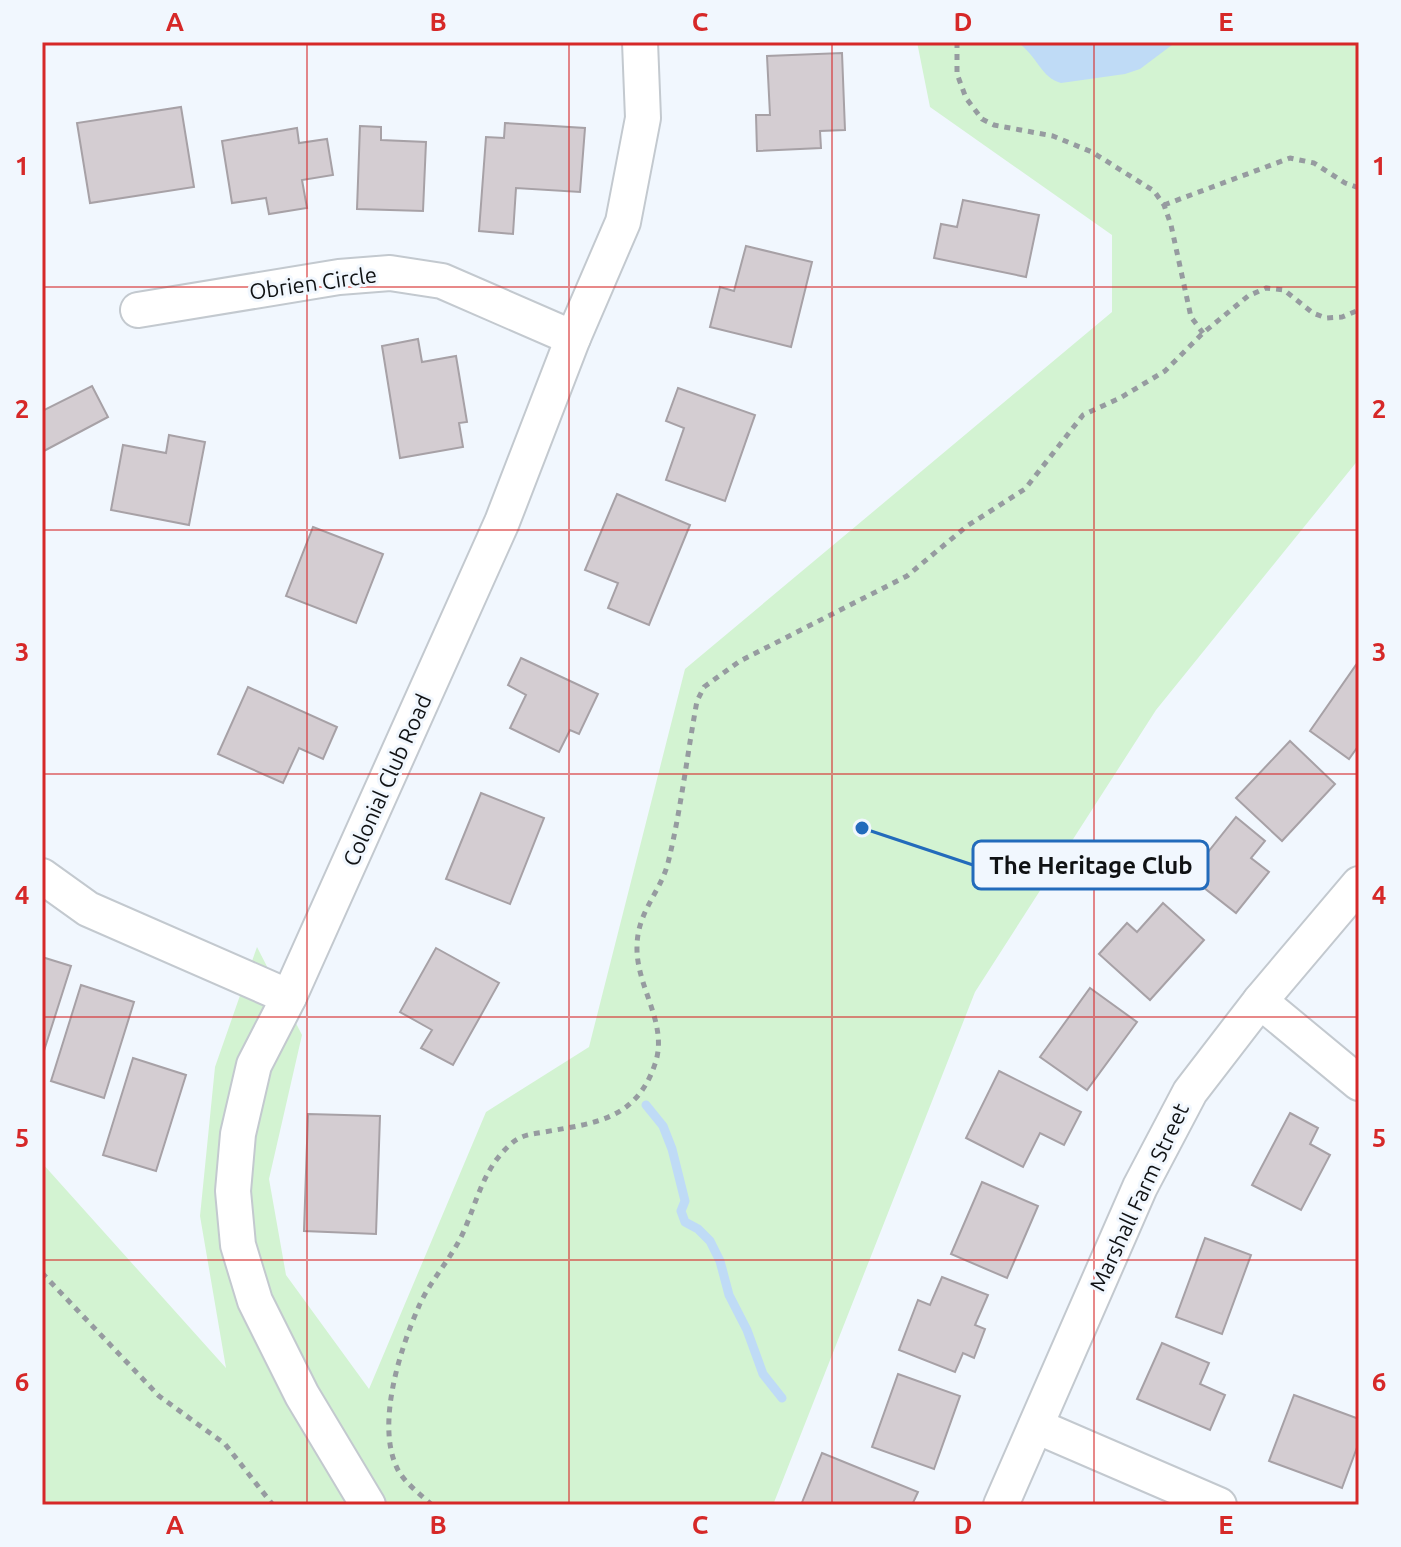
<svg xmlns="http://www.w3.org/2000/svg" width="1401" height="1547" viewBox="0 0 1401 1547" font-family="Ubuntu,sans-serif">
<style>
.green{fill:#d3f3d2}
.water{fill:#bfdbf6}
.lines{fill:none;stroke-linecap:round;stroke-linejoin:round}
.stream{stroke:#bfdbf6;stroke-width:9}
.building{fill:#d4cdd2;stroke:#a7a1a6;stroke-width:2}
.street-casing{stroke:#c3c9cf;stroke-width:38}
.path{stroke:#969ba0;stroke-width:5;stroke-dasharray:6 6;stroke-linecap:butt}
.street{stroke:#fff;stroke-width:34}
.grid{fill:none;stroke:#d62828;stroke-width:2;stroke-opacity:0.55}
.labels{text-anchor:middle;stroke-width:6;stroke-linejoin:round;paint-order:stroke}
.street-label{font-size:22px;fill:#101214;stroke:#f1f7fe}
.leader{fill:none;stroke:#226bbb;stroke-width:3}
.callout-dot{fill:#226bbb;stroke:#f1f7fe;stroke-width:3}
.callout{fill:#f1f7fe;stroke:#226bbb;stroke-width:3}
.callout-label{font-size:24px;text-anchor:middle;font-weight:bold;fill:#101214}
.neatline{fill:none;stroke:#d62828;stroke-width:3}
.grid-label{font-size:26px;text-anchor:middle;font-weight:bold;fill:#d62828}
</style>
<rect width="100%" height="100%" fill="#f1f7fe"/>
<!-- green -->
<path class="green" d="M917 42H1359V459L1156 710 975 992 773 1505H42V1163L226 1368 200 1216 215 1067 257 947 302 1035 269 1179 286 1275 369 1389 486 1112 589 1047 685 669 1112 312V235L930 107Z"/>
<!-- water -->
<path class="water" d="M1017 42H1176L1140 69 1125 74 1061 83C1041 78 1037 55 1017 42Z"/>
<g class="lines">
<!-- stream -->
<path class="stream" d="M646 1105 663 1126 672 1149 685 1201 681 1211 685 1222 698 1229 710 1241 720 1261 729 1295 747 1330 763 1374 782 1398"/>
</g>
<!-- building -->
<g class="building">
<path d="M842 53 845 130 820 131 821 148 757 151 756 115H770L767 56Z"/>
<path d="M181 107 194 187 90 203 77 123Z"/>
<path d="M505 123 585 128 580 192 516 188 513 234 479 231 486 137 504 138Z"/>
<path d="M360 126 381 127V140L426 142 423 211 357 209Z"/>
<path d="M297 128 299 143 327 139 333 175 302 180 307 208 269 214 266 198 232 203 222 141Z"/>
<path d="M963 200 1039 215 1026 277 934 258 941 224 957 227Z"/>
<path d="M746 246 812 262 791 347 710 327 720 287 734 291Z"/>
<path d="M418 339 422 362 456 356 467 422 459 423 463 447 400 458 382 346Z"/>
<path d="M92 386 108 417 42 452V411Z"/>
<path d="M678 388 755 415 725 501 666 480 684 428 666 421Z"/>
<path d="M169 435 205 442 189 525 111 510 123 445 166 453Z"/>
<path d="M617 494 690 525 649 625 608 608 618 583 585 570Z"/>
<path d="M313 527 383 554 356 623 286 596Z"/>
<path d="M521 658 598 694 579 734 570 730 559 752 510 728 526 695 508 685Z"/>
<path d="M1356 665 1359 667V745L1349 759 1310 731Z"/>
<path d="M248 687 337 727 323 759 299 748 283 783 218 754Z"/>
<path d="M1290 741 1335 784 1282 841 1236 798Z"/>
<path d="M481 793 544 818 510 904 446 879Z"/>
<path d="M1236 817 1265 841 1251 858 1269 872 1236 913 1189 876Z"/>
<path d="M1163 903 1204 940 1150 1000 1099 954 1127 923 1137 932Z"/>
<path d="M436 948 499 983 453 1065 421 1048 432 1030 400 1012Z"/>
<path d="M42 957 71 966 42 1057Z"/>
<path d="M81 985 134 1002 104 1098 51 1081Z"/>
<path d="M1090 988 1137 1022 1087 1090 1040 1057Z"/>
<path d="M133 1058 186 1075 156 1171 103 1155Z"/>
<path d="M999 1071 1081 1112 1064 1145 1040 1133 1023 1167 966 1138Z"/>
<path d="M1290 1113 1318 1128 1310 1144 1330 1155 1301 1210 1252 1185Z"/>
<path d="M308 1114 380 1116 376 1234 304 1231Z"/>
<path d="M982 1182 1038 1206 1007 1278 951 1254Z"/>
<path d="M1205 1238 1251 1255 1222 1334 1176 1317Z"/>
<path d="M942 1277 988 1295 975 1325 985 1329 974 1358 963 1353 955 1372 899 1350 918 1300 930 1305Z"/>
<path d="M1162 1343 1209 1363 1200 1384 1225 1395 1210 1430 1137 1399Z"/>
<path d="M898 1374 960 1396 934 1469 872 1447Z"/>
<path d="M1294 1395 1359 1419V1442L1342 1488 1269 1461Z"/>
<path d="M822 1453 918 1492 912 1505H801Z"/>
</g>
<g class="lines">
<!-- street casing -->
<g class="street-casing">
<g id="street">
<path d="M138 310 339 277 390 273 442 281 573 338"/>
<path d="M42 876 88 909 289 997"/>
<path d="M1260 1001 1359 1083"/>
<path d="M1036 1426 1219 1505"/>
<path d="M368 1505 302 1395 255 1301 238 1245 233 1191 238 1134 254 1065 289 997 502 522 573 338 623 222 643 118 640 42"/>
<path d="M1001 1505 1140 1187 1190 1092 1260 1001 1359 884"/>
</g>
</g>
<!-- path -->
<g class="path">
<path d="M957 42V74L966 98 982 119 994 125 1053 136 1092 152 1154 191 1164 205 1171 225 1191 317 1203 333"/>
<path d="M1164 205 1290 158 1314 163 1345 183 1359 188"/>
<path d="M42 1273 159 1396 225 1444 273 1505"/>
<path d="M432 1505C421 1495 405 1483 398 1470 375 1426 400 1349 419 1306 430 1281 451 1259 463 1233 477 1202 483 1168 511 1144 520 1135 532 1134 544 1132 595 1123 636 1120 655 1064 669 1024 636 987 637 947 637 912 660 893 668 863 681 810 687 755 697 701L704 687 740 661 907 576 967 526 1025 489 1083 415 1120 398 1165 371 1203 333 1248 296 1266 288 1284 290 1313 313 1326 318 1342 317 1359 310"/>
</g>
<!-- street -->
<use href="#street" class="street"/>
</g>
<!-- grid -->
<path class="grid" d="M307 42V1505M569 42V1505M832 42V1505M1094 42V1505M42 287H1359M42 530H1359M42 774H1359M42 1017H1359M42 1260H1359"/>
<g class="labels">
<!-- street labels -->
<g class="street-label">
<text transform="translate(313 283) rotate(-8)" y="8">Obrien Circle</text>
<text transform="translate(387 780) rotate(-66)" y="8">Colonial Club Road</text>
<text transform="translate(1139 1197) rotate(-65)" y="8">Marshall Farm Street</text>
</g>
</g>
<!-- callouts -->
<path class="leader" d="M862 828L973 865"/>
<circle class="callout-dot" cx="862" cy="828" r="8"/>
<rect class="callout" x="973" y="841" width="235" height="48" rx="8"/>
<g class="callout-label">
<text x="1091" y="874">The Heritage Club</text>
</g>
<!-- border -->
<rect width="1401" height="1547" fill="none" stroke="#f1f7fe" stroke-width="88"/>
<rect x="44" y="44" width="1313" height="1459" class="neatline"/>
<g class="grid-label">
<text x="175" y="31">A</text>
<text x="438" y="31">B</text>
<text x="700" y="31">C</text>
<text x="963" y="31">D</text>
<text x="1226" y="31">E</text>
<text x="22" y="175">1</text>
<text x="1379" y="175">1</text>
<text x="22" y="418">2</text>
<text x="1379" y="418">2</text>
<text x="22" y="661">3</text>
<text x="1379" y="661">3</text>
<text x="22" y="904">4</text>
<text x="1379" y="904">4</text>
<text x="22" y="1147">5</text>
<text x="1379" y="1147">5</text>
<text x="22" y="1391">6</text>
<text x="1379" y="1391">6</text>
<text x="175" y="1534">A</text>
<text x="438" y="1534">B</text>
<text x="700" y="1534">C</text>
<text x="963" y="1534">D</text>
<text x="1226" y="1534">E</text>
</g>
</svg>
